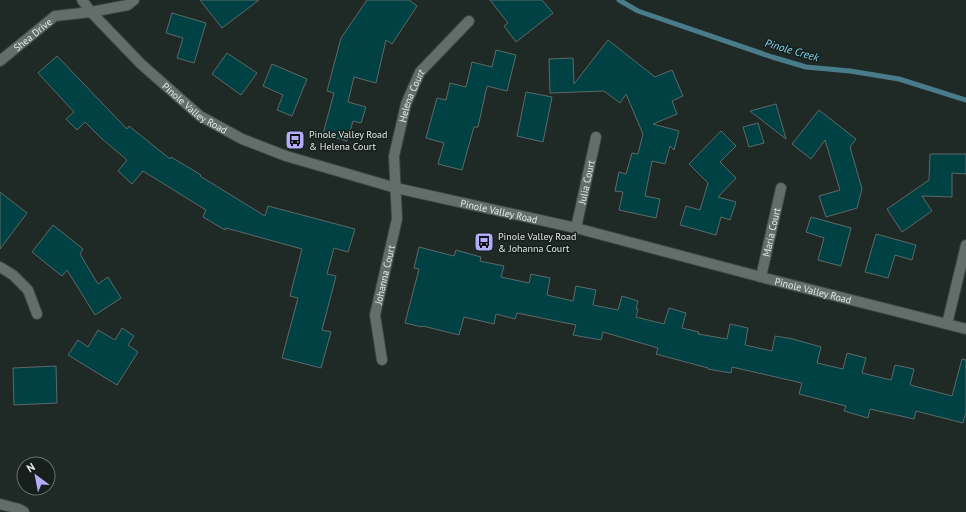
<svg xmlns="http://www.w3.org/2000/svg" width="966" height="512" viewBox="0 0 966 512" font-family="'PT Sans',sans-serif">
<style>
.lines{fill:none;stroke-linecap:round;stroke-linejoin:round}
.stream{stroke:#497c8b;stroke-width:5}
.building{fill:#004243;stroke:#5e6969}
.minor-casing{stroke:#3d4543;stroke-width:12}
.secondary-casing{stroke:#3d4543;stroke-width:12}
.minor{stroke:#636e6a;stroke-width:10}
.secondary{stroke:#636e6a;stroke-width:10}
.labels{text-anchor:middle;stroke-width:3;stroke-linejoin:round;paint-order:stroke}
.street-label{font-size:10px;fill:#e3e9e7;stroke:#161f1c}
.poi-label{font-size:10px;fill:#e3e9e7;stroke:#161f1c;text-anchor:start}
.water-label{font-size:11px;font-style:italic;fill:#82d7f0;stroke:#161f1c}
</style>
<rect width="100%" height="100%" fill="#1f2926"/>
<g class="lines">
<!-- stream -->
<path class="stream" d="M619 0 638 11 772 57 806 67 850 71 899 79 966 100"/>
</g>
<!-- building -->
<g class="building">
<path d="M200 0H259L222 28Z"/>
<path d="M367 0H409L417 6 392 44 386 40 376 83 354 77 348 102 366 107 361 123 353 121 347 141 323 134 334 93 327 91 341 38Z"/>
<path d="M490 0H542L553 13 516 42 504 26 508 23Z"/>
<path d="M172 13 206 23 194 63 177 58 183 38 166 33Z"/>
<path d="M608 40 655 77 672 70 683 96 672 101 677 114 653 124 679 131 674 150 670 146 665 164 652 161 645 196 660 199 656 218 619 210 623 192 615 191 619 172 626 174 632 153 638 154 643 134 626 94 620 103 604 91 550 93 549 59 573 58 574 84Z"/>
<path d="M496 50 516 55 507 91 487 86 478 127H474L462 170 438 164 444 143 426 138 437 98 446 100 450 83 466 87 472 62 492 67Z"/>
<path d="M227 53 257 73 241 95 212 74Z"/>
<path d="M57 56 127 129 129 126 170 159 171 157 201 175 200 176 265 216 268 206 355 229 348 252 334 248 327 274 336 276 322 330 331 332 321 368 282 358 298 298 290 296 302 249 226 228 225 230 203 217 206 210 143 171 132 184 118 171 127 160 101 138 85 122 77 130 66 119 74 112 38 73Z"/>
<path d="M272 64 307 79 292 116 277 110 283 95 263 86Z"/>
<path d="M526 92 552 97 543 142 517 136Z"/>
<path d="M776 104 786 139 750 111Z"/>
<path d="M819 110 856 139 850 147 862 189 857 208 826 217 819 196 840 190 825 140 811 159 792 144Z"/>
<path d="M758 123 764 143 749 147 743 127Z"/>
<path d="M721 131 736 146 720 162 736 178 718 197 736 202 730 220 721 217 716 235 680 225 686 206 700 210 708 183 689 164Z"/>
<path d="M930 154H966V174L952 173V197L922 196 932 211 902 232 887 209 929 180Z"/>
<path d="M0 192 27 213 0 249Z"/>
<path d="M811 217 851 228 841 266 818 260 824 238 806 232Z"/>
<path d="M53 225 83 249 80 254 98 284 108 277 121 298 95 315 67 270 62 276 32 252Z"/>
<path d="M876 234 916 245 912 260 895 255 888 278 865 272Z"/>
<path d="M419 247 454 256 456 250 481 257 480 261 504 266 501 277 529 283 531 274 550 278 547 295 573 301 576 286 596 290 593 305 618 310 622 296 638 301 636 309H638L636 317 664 324 669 308 686 313 682 328 699 332 698 334 727 339 730 324 748 328 745 345 772 351 775 336 793 339 821 347 817 363 843 369 847 353 866 358 862 373 891 380 895 365 914 369 910 385 952 396 962 359 966 360V412L963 423 916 411 914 419 870 409 868 418 844 411 846 406 799 394 802 383 732 367 731 373 708 369V368L656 354 658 348 603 332 601 340 573 335 576 325 517 313 515 319 496 314 494 324 464 317 459 335 423 326 422 327 405 323 419 269 414 268Z"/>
<path d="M122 328 134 336 128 345 138 352 117 385 68 355 78 340 88 347 98 330 115 340Z"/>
<path d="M56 366 57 403 14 405 13 368Z"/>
</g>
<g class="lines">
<!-- minor casing -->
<g class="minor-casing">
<g id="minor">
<path id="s1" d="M0 61 55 16 91 12 128 5 134 0"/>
<path id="s2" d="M576 228 596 137"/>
<path d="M0 267 13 275 28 290 37 314"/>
<path id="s3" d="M761 277 781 188"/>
<path d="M947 324 966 245"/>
<path id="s4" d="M382 360 375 315 397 219 394 156 406 104 420 72 469 21"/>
<path d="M0 504 19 509 24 512"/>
</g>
</g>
<!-- secondary casing -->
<g class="secondary-casing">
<g id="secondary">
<path id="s5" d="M82 0 91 12 141 64 200 116 242 139 286 156 396 188 576 228 761 277 966 329"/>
</g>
</g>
<!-- minor -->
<use href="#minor" class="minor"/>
<!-- secondary -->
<use href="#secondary" class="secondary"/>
</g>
<!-- icons -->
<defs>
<g id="bus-square" transform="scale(1)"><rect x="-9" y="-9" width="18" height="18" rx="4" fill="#b3adf9" stroke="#161f1c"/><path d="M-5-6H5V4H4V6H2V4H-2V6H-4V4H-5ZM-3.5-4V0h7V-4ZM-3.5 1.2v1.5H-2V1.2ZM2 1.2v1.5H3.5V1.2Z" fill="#111"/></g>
</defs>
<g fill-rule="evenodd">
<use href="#bus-square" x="295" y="140"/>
<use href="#bus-square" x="484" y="242"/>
</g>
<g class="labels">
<!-- street labels -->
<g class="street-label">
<text dy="4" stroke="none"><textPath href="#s1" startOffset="42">Shea Drive</textPath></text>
<text dy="4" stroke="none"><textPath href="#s4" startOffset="270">Helena Court</textPath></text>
<text dy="4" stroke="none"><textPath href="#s5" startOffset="157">Pinole Valley Road</textPath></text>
<text dy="4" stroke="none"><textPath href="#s2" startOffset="47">Julia Court</textPath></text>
<text dy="4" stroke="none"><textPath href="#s5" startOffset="481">Pinole Valley Road</textPath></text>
<text dy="4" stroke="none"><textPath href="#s3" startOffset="46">Maria Court</textPath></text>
<text dy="4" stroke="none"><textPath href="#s4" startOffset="87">Johanna Court</textPath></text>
<text dy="4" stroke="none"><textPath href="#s5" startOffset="805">Pinole Valley Road</textPath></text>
</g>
<!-- poi labels -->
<g class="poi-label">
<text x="309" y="138">Pinole Valley Road<tspan x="309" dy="12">&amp; Helena Court</tspan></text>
<text x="498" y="240">Pinole Valley Road<tspan x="498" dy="12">&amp; Johanna Court</tspan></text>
</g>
<!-- water labels -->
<g class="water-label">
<text transform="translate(792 50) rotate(16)" y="4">Pinole Creek</text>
</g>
</g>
<!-- north arrow -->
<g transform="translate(36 476) rotate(328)"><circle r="19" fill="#161f1c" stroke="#68706d"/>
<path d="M0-3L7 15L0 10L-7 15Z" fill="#b3adf9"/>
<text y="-6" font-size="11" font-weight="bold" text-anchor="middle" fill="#e3e9e7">N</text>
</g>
</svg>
